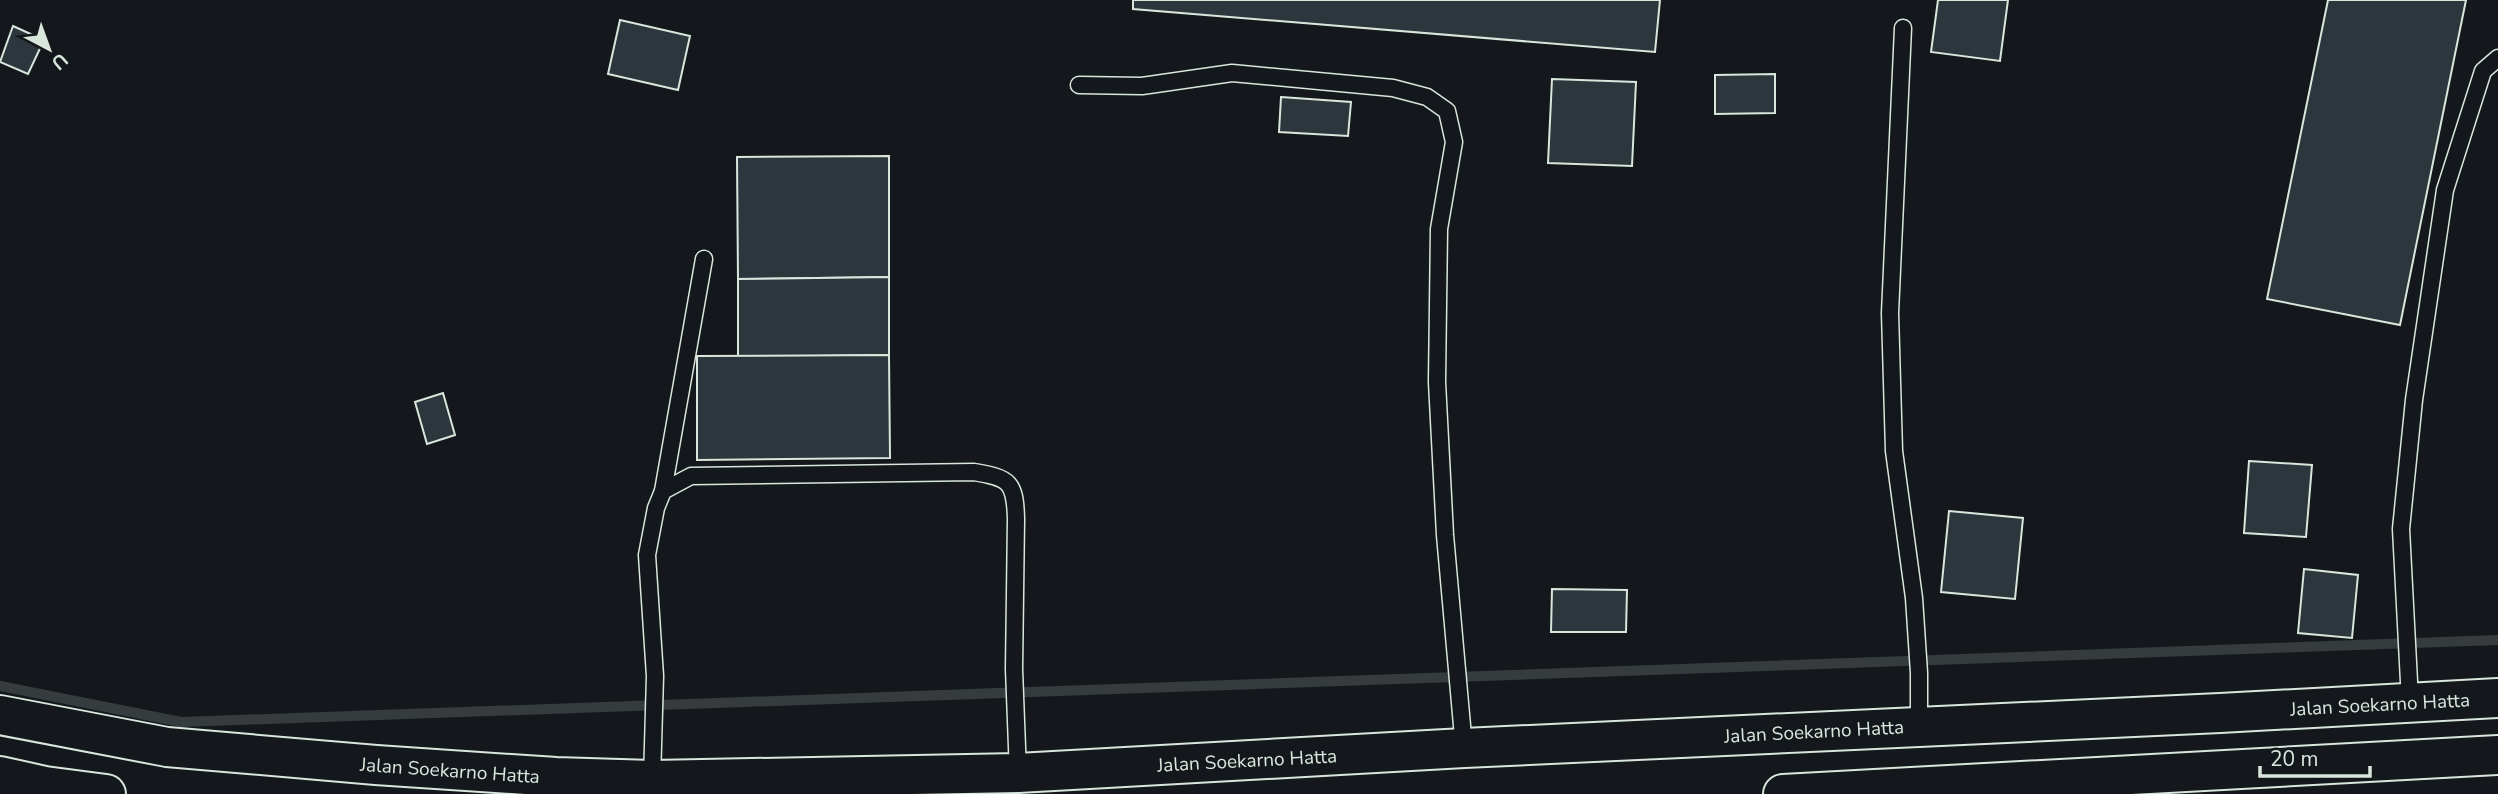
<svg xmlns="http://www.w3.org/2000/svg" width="2498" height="794" viewBox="0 0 2498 794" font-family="'Nunito Sans',sans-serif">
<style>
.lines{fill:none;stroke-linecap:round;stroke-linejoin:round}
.stream{stroke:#363b3e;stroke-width:10}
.building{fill:#2c363c;stroke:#d8e6dc;stroke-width:2}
.service-casing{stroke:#d8e6dc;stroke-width:19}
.trunk-casing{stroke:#d8e6dc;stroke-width:42}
.service{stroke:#14181c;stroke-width:16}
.trunk{stroke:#14181c;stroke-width:38}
.labels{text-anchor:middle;stroke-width:5;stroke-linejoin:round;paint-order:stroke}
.street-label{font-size:19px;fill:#d8e6dc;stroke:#14181c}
</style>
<rect width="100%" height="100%" fill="#14181c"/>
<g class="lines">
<!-- stream -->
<path class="stream" d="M0 686 181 722 2498 640"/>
</g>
<!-- building -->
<g class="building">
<path d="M1133 0H1660L1655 52 1133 9Z"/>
<path d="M1938 0H2008L2000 61 1931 52Z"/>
<path d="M2328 0H2466L2400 325 2267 299Z"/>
<path d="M620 20 690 36 678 90 608 74Z"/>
<path d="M13 26 44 40 28 74 0 62Z"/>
<path d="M1775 74V113L1715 114V75Z"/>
<path d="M1552 79 1636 82 1632 166 1548 163Z"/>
<path d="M1281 97 1351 102 1348 136 1279 132Z"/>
<path d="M889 156V277L738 279 737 157Z"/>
<path d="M889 277V355L738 357V279Z"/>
<path d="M889 355 890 458 697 460V356Z"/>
<path d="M443 393 455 435 427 444 415 402Z"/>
<path d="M2249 461 2312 465 2306 537 2244 533Z"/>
<path d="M1949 511 2023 518 2015 599 1941 592Z"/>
<path d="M2304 569 2358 575 2352 638 2298 633Z"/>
<path d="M1552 589 1627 590 1626 632H1551Z"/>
</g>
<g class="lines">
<!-- service casing -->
<g class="service-casing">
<g id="service">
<path d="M1903 28 1890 313 1894 451 1914 598 1919 673V726"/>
<path d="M1079 85 1142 86 1232 73 1393 88 1427 97 1447 111 1454 142 1439 229 1437 382 1445 535 1464 748"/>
<path d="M663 491 704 259"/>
<path d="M2410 701 2401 529 2414 400 2445 190 2483 71 2498 58"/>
<path d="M652 780 655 676 647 555 656 508 663 491 691 476 974 472C1010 478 1015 482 1016 519L1014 669 1018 773"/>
</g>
</g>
<!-- trunk casing -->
<g class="trunk-casing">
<g id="trunk">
<path d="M0 715 167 747 376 765 556 777 652 780 1018 773 1464 748 2220 713 2498 698"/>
<path d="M0 776 45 786 106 794"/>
<path d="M1783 794 2498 755"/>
</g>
</g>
<!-- service -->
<use href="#service" class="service"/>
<!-- trunk -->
<use href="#trunk" class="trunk"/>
</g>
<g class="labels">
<!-- street labels -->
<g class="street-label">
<text transform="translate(2380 704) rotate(-3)" y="7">Jalan Soekarno Hatta</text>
<text transform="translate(1814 731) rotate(-3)" y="7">Jalan Soekarno Hatta</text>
<text transform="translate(1247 760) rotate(-3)" y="7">Jalan Soekarno Hatta</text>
<text transform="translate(450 770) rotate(4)" y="7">Jalan Soekarno Hatta</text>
</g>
</g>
<!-- north arrow -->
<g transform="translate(49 49) rotate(139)" stroke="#14181c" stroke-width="5" paint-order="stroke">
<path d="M0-5L12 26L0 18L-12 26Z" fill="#d8e6dc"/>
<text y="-10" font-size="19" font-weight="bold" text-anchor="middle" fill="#d8e6dc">U</text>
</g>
<!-- scale -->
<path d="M2260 766v10h110v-10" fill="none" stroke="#d8e6dc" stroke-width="3.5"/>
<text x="2270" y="766" font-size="21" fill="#d8e6dc" stroke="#14181c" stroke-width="5" paint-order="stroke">20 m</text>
</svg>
